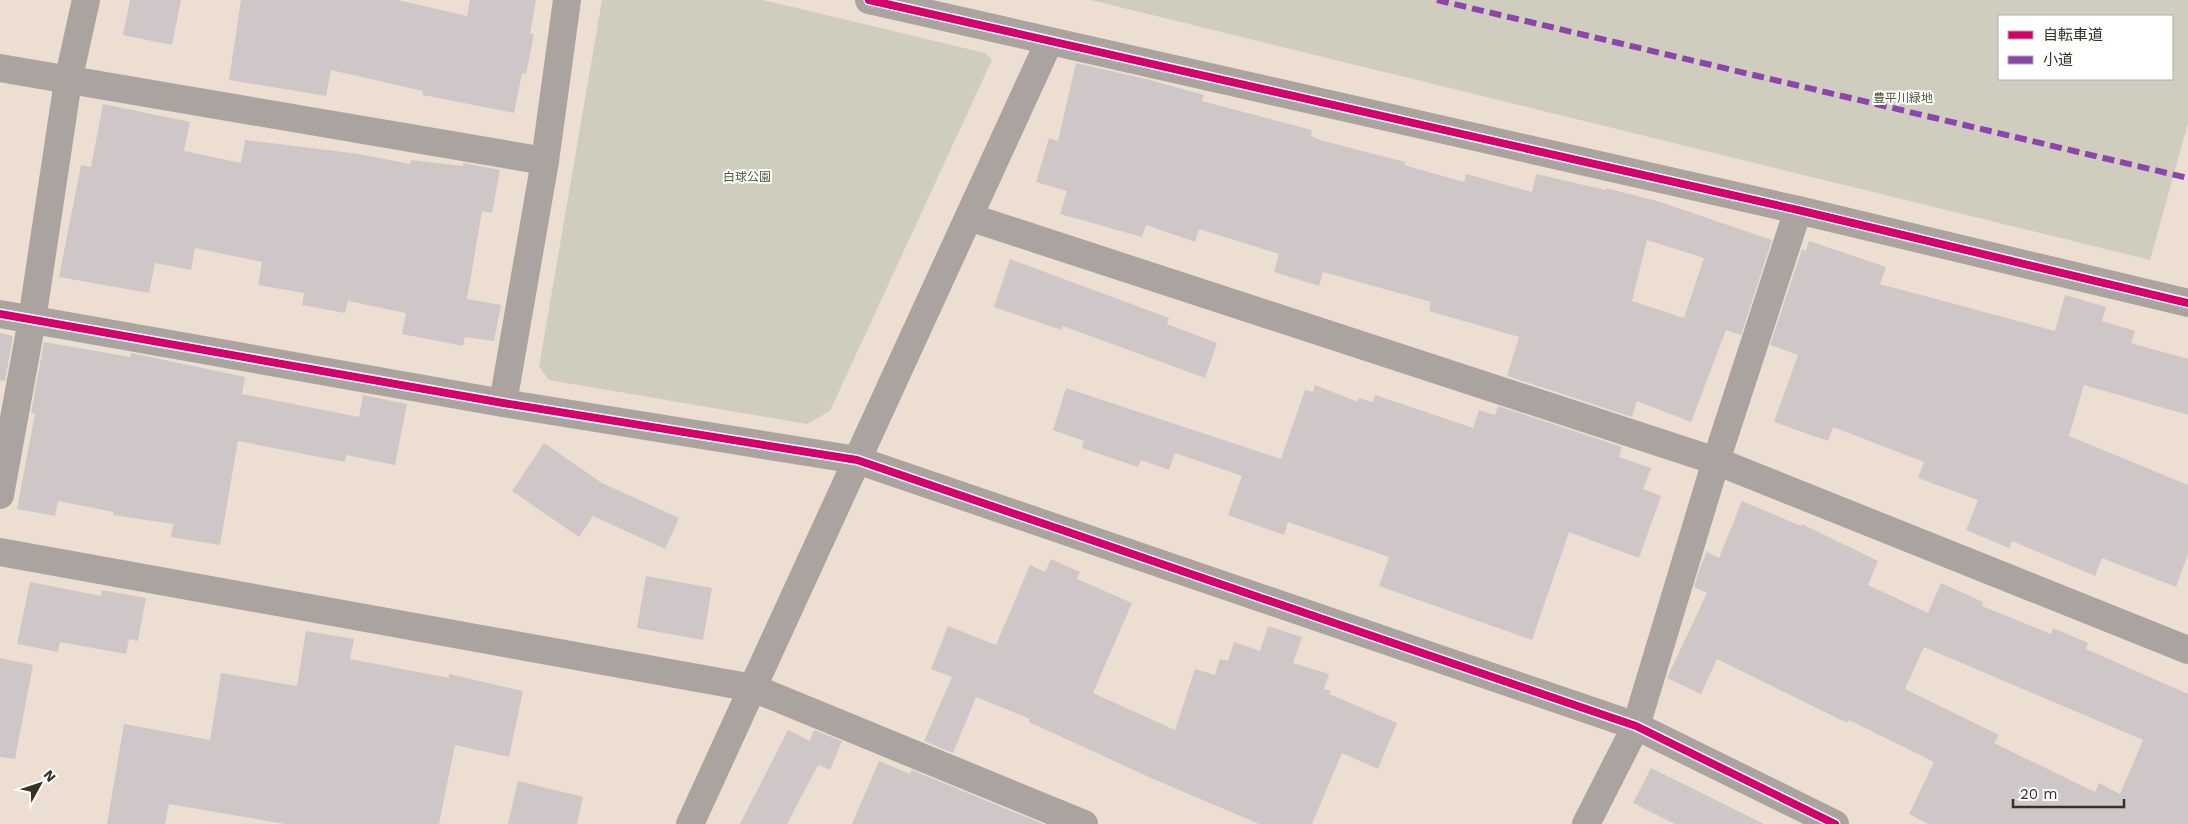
<svg xmlns="http://www.w3.org/2000/svg" width="2188" height="824" viewBox="0 0 2188 824" font-family="'Work Sans','Noto Sans JP',sans-serif">
<style>
.green{fill:#cfcebe;fill-rule:evenodd}
.building{fill:#cfc7c7;fill-rule:evenodd}
.lines{fill:none;stroke-linecap:round;stroke-linejoin:round}
.minor{stroke:#aba39f;stroke-width:28}
.quiet{stroke:#8e44ad;stroke-width:6;stroke-dasharray:12 6;stroke-linecap:butt}
.cycleway-casing{stroke:#fff;stroke-width:11}
.cycleway{stroke:#d6006c;stroke-width:8}
.labels{text-anchor:middle;stroke-width:4;stroke-linejoin:round;paint-order:stroke}
.park-label{font-size:12px;fill:#485e34;stroke:#fff}
</style>
<rect width="100%" height="100%" fill="#ecdfd1"/>
<!-- green -->
<g class="green">
<path d="M602 0H763L985 53 992 60 830 411 807 424 549 380 539 367Z"/>
<path d="M1091 0H2188V123L2150 260ZM2172 16V79H1999V16Z"/>
</g>
<!-- building -->
<g class="building">
<path d="M130 0H181L172 45 123 35Z"/>
<path d="M241 0H398L467 16 470 0H536L530 34H534L526 74 522 73 514 113 423 95V91L331 70 326 96 229 80Z"/>
<path d="M1076 63 1150 80 1204 95 1202 101 1312 130 1311 136 1320 140 1405 162 1404 165 1464 182 1466 174 1532 192 1536 174 1606 190V188L1657 201 1772 240 1741 335 1726 330 1691 422 1637 401 1632 417 1507 376 1519 337 1429 311 1431 302 1323 272 1319 286 1274 272 1279 254 1199 229 1195 242 1146 225 1142 237 1060 214 1067 191 1036 182 1049 138 1058 141ZM1647 240 1704 258 1684 318 1632 301Z"/>
<path d="M103 104 190 122 184 151 241 163 245 140 359 154 410 164 411 160 463 166V163L500 170 492 213 482 211 467 299 501 305 494 341 465 337 463 346 402 334 406 313 348 301 345 313 302 305 304 293 258 285 262 262 195 248 191 270 155 263 149 293 59 277 81 165 91 167Z"/>
<path d="M1809 241 1886 267 1880 284 2055 331 2065 295 2106 307 2102 321 2135 331 2131 343 2188 359V415L2084 385 2069 436 2188 485V554L2176 587 2102 558 2095 576 2012 541 2009 548 1966 530 1978 500 1918 478 1924 462 1833 427 1828 441 1774 422 1798 355 1770 345 1802 249 1806 251Z"/>
<path d="M1010 259 1169 318 1167 324 1217 343 1205 378 1063 326 1061 330 994 307Z"/>
<path d="M0 333 13 336 5 381 0 380Z"/>
<path d="M44 342 130 357 131 353 245 377 242 394 359 417 363 395 407 404 395 465 346 455 345 462 238 441 220 545 171 537 173 524 113 515 114 512 58 501 55 516 17 509 35 414 31 413Z"/>
<path d="M1315 385 1358 402 1359 398 1373 402 1375 395 1473 428 1479 410 1495 415 1498 406 1622 447 1619 457 1651 468 1643 489 1661 496 1639 558 1569 532 1532 640 1379 586 1389 557 1288 522 1284 535 1228 515 1242 476 1175 453 1169 470 1141 460 1138 467 1082 448 1084 441 1053 430 1066 388 1281 459 1305 390 1313 392Z"/>
<path d="M544 443 602 483 679 518 665 549 593 516 579 537 512 491Z"/>
<path d="M1742 501 1801 526 1802 524 1878 561 1868 585 1928 613 1941 583 1983 602 1982 606 2051 634 2053 628 2088 643 2086 649 2188 694V824H1928L1909 814 1934 762 1849 720 1847 723 1717 659 1701 694 1667 678 1707 593 1694 587 1700 567 1707 552 1719 558ZM1924 647 2143 740 2120 794 2099 783 2095 792 1994 743 1999 735 1905 689Z"/>
<path d="M1051 559 1080 572 1077 579 1132 603 1093 693 1175 730 1195 669 1215 675 1220 659 1228 661 1234 642 1260 651 1268 626 1302 637 1293 663 1329 674 1324 689 1331 691 1329 694 1397 723 1378 769 1342 753 1312 824H1259L1151 778 1029 722 1030 719 976 697 953 753 924 741 952 677 931 669 948 626 996 645 1030 565 1045 572Z"/>
<path d="M646 576 712 588 703 640 637 628Z"/>
<path d="M30 582 101 596 102 590 146 598 138 641 129 639 126 654 60 642 58 652 17 644Z"/>
<path d="M306 631 354 639 350 659 449 678V674L523 691 509 757 455 745 439 824H285L169 804 165 824H107L124 724 210 740 221 673 297 686Z"/>
<path d="M0 658 33 665 15 759 0 757Z"/>
<path d="M788 730 810 741 814 730 842 741 830 770 818 765 787 824H740Z"/>
<path d="M879 761 910 774 912 770 1043 824H852Z"/>
<path d="M1651 768 1764 824H1675L1633 803Z"/>
<path d="M518 781 583 797 577 824H508Z"/>
</g>
<g class="lines">
<!-- minor -->
<g class="minor">
<path d="M869 0 1798 210 2188 303"/>
<path d="M0 68 545 161"/>
<path d="M969 217 1716 461 2188 650"/>
<path d="M0 314 503 403 857 460 1636 726 1835 824"/>
<path d="M503 403 545 161 567 0"/>
<path d="M0 495 32 320 68 81 86 0"/>
<path d="M0 552 753 688 1084 824"/>
<path d="M690 824 1049 42"/>
<path d="M1586 824 1636 726 1716 461 1798 210"/>
</g>
<!-- quiet -->
<path class="quiet" d="M1437 0 2188 178"/>
<!-- cycleway casing -->
<g class="cycleway-casing">
<g id="cycleway">
<path d="M869 0 1798 210 2188 303"/>
<path d="M0 314 503 403 857 460 1636 726 1835 824"/>
</g>
</g>
<!-- cycleway -->
<use href="#cycleway" class="cycleway"/>
</g>
<g class="labels">
<!-- park labels -->
<g class="park-label">
<text x="1903" y="102">豊平川緑地</text>
<text x="747" y="181">白球公園</text>
</g>
</g>
<!-- legend -->
<rect x="1998" y="15" width="175" height="65" fill="#ffffff" stroke="#b0aca8"/>
<rect x="2008" y="31" width="25" height="8" fill="#d6006c" stroke="#b0aca8"/>
<text x="2043" y="40" font-size="15" fill="#393026">自転車道</text>
<rect x="2008" y="56" width="25" height="8" fill="#8e44ad" stroke="#b0aca8"/>
<text x="2043" y="65" font-size="15" fill="#393026">小道</text>
<!-- north arrow -->
<g transform="translate(40 784) rotate(50)" stroke="#ffffff" stroke-width="4" paint-order="stroke">
<path d="M0-4L9 19L0 12L-9 19Z" fill="#393026"/>
<text y="-8" font-size="14" font-weight="bold" text-anchor="middle" fill="#393026">N</text>
</g>
<!-- scale -->
<path d="M2013 799v8h111v-8" fill="none" stroke="#393026" stroke-width="2.5"/>
<text x="2020" y="799" font-size="15" fill="#393026" stroke="#ffffff" stroke-width="4" paint-order="stroke">20 m</text>
</svg>
